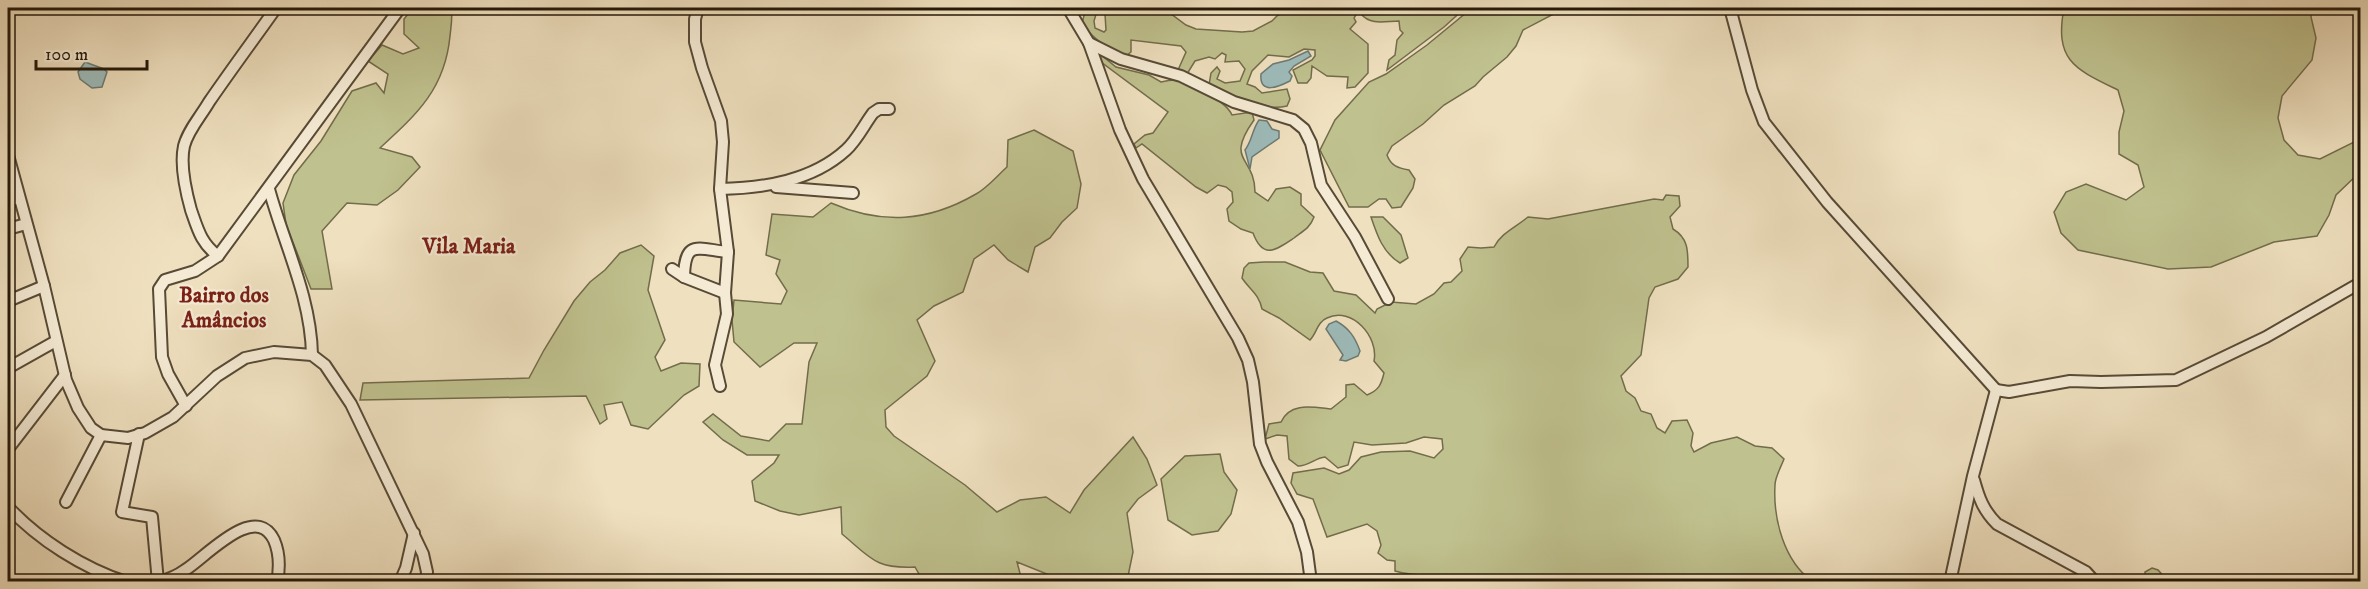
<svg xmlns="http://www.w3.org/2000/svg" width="2368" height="589" viewBox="0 0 2368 589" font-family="'IM FELL DW Pica',serif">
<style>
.green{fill:#bfc18e;stroke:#726c4b;stroke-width:1.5}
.water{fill:#9dbbba;stroke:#6d7a73;stroke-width:1.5}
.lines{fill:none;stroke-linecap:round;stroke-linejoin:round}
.minor-casing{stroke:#574a36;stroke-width:14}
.minor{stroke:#f5ebd5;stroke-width:10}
.labels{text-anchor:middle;stroke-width:4.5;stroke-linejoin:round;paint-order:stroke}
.neighbourhood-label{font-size:22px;font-weight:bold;fill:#7a1f14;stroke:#f5ebd5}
</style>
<rect width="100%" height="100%" fill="#efe0bf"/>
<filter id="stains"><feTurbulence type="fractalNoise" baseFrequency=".00333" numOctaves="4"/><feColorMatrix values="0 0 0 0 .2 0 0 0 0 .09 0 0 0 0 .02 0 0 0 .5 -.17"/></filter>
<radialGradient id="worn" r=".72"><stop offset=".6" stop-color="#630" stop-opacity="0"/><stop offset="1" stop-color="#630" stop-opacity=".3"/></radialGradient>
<!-- green -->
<g class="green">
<path d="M413 8H451C453 16 451 26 450 36 445 89 417 114 380 148L412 157 420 167 398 190 377 205 347 203 322 231 332 289H311L286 224 283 203 294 175 321 141 352 91 376 83 384 93 388 74 368 61 382 45 403 54 419 48 404 34V19Z"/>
<path d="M1086 8H1095L1097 11 1094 21 1095 28 1104 32 1106 30 1105 14 1113 8H1163L1186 25 1196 29 1242 32 1253 31 1272 21 1278 15 1299 8H1360L1354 18 1356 22 1350 29 1368 44V73L1355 87 1347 88 1348 77 1327 76 1312 66 1311 78 1307 83H1298L1293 70 1312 60 1315 56V50L1304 49 1289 57 1268 55 1252 71 1247 84 1255 87 1262 93 1287 89 1290 99 1287 106C1262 112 1232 96 1209 85L1211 73 1217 67 1220 71 1217 79 1225 83 1240 81 1245 69 1239 61 1225 62 1226 55 1222 53 1215 59 1209 57 1195 61 1187 74 1178 70 1186 52 1181 46 1131 40V52L1126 56C1108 48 1094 41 1082 23Z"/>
<path d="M1363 8H1465L1444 27 1387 70 1389 60 1395 55 1397 40 1403 33 1400 30 1399 21C1386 21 1371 26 1361 14Z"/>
<path d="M1472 8H1565L1523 30 1516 46 1507 57 1483 77 1475 86 1444 105 1423 124 1392 146 1387 155C1391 166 1398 168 1409 170L1415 179 1413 188 1401 207 1392 208 1386 199H1379L1368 207H1349L1320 150 1335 120 1369 82 1386 74 1427 45Z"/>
<path d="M2064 8H2313L2311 17 2316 38 2312 60 2282 96 2278 118 2284 140 2298 155 2320 159 2358 140 2360 141V172L2336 195 2329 215 2317 236 2274 242 2211 267 2168 269 2078 250 2061 233 2054 212 2066 192 2086 184 2126 200 2144 187 2138 165 2119 154V132L2124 111 2118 90C2075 69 2054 61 2064 8Z"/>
<path d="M1095 50 1116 67 1149 75 1161 82C1165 81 1170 80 1175 80 1190 82 1226 101 1232 115L1252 112 1254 120C1224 162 1255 156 1255 192L1268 201 1276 189 1290 187 1301 194V205L1314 217C1310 228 1303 231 1294 238 1276 250 1263 260 1253 233L1241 229 1229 221 1227 209 1233 202 1232 192 1226 187 1218 185 1207 193 1196 187 1142 144 1136 148 1134 144 1145 135 1153 133 1168 112 1097 59Z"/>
<path d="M1034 130 1073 151 1081 184 1077 208 1062 222 1050 238 1035 247 1028 272 1008 260 994 245 974 259 963 292 934 306 917 320 935 361 927 376 885 410 886 427 894 436 965 485 997 512 1020 500 1046 497 1070 513 1084 490 1133 437 1147 459 1157 485 1138 499 1127 513 1133 552 1127 581H1064L1017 562 1022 581H923L915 567C875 569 871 558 842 534L841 507 799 515 780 511 755 501 752 481 774 463 779 455H747L723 440 703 422 713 414 741 436 769 441 786 424H802L809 362 817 343H794L760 367 734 342 732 320 734 300 781 304 787 291 776 274 780 260 766 255 772 214 813 217 831 203C882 225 928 222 976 194 987 188 997 176 1007 167L1008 140Z"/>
<path d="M1666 195 1679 196 1680 206 1670 217 1673 229C1688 238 1688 250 1688 267L1678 279 1655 287 1649 298 1641 355 1621 376 1626 391 1635 398 1641 411 1651 414 1657 428 1665 433 1672 421 1687 420 1693 433 1691 446 1694 452 1711 443 1737 437 1755 446 1772 448 1784 459C1781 467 1775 477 1775 485 1773 519 1784 561 1812 581H1470C1447 572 1420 579 1395 571V561L1387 560 1378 553 1381 545 1377 531 1367 524 1327 537 1313 499 1297 494 1291 483 1293 473 1324 468 1339 474 1349 470 1361 457 1381 452 1410 451 1434 458 1443 449 1442 439 1424 437 1406 443 1372 445 1354 442 1348 465 1338 468 1325 457C1315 458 1309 466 1298 466L1289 459 1287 436 1277 435 1265 439 1269 424 1281 422C1290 402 1312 407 1331 409L1346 397V385L1354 384 1367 395C1379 390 1381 385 1384 373L1374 361C1379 337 1352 306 1327 318 1317 322 1317 333 1310 340L1279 318 1262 309C1259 294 1250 290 1242 278L1244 268 1249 263 1264 262H1285L1310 272 1323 273 1334 291 1356 295 1375 313 1377 309 1391 302 1416 304 1434 294 1444 283 1451 282 1462 271 1460 259 1468 247 1481 248 1494 247C1501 233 1516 227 1528 217L1548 219 1654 199 1663 200Z"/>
<path d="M1371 217H1383L1401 235 1408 258 1400 263C1383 253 1377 235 1371 217Z"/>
<path d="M641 245 654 256 648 290 665 340 655 357 661 371 681 363 700 364 699 386 684 395 648 429 631 425 622 402 604 405 607 419 600 424 586 396 360 400 363 383 529 378 544 350 574 301 590 282 605 270 620 253Z"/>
<path d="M1220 454 1224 472 1237 490 1231 514 1218 531 1192 535 1168 520 1161 479 1185 456Z"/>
<path d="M2152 568 2158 570 2168 581H2145V572Z"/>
</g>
<!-- water -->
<g class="water">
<path d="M1308 51 1311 56 1294 66 1289 72 1292 76 1290 81C1280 86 1259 96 1261 74L1273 64 1289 60Z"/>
<path d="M85 62 104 69 107 72 102 87 92 88 80 79 78 72Z"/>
<path d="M1259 120 1267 121 1272 129 1279 131V138L1252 157 1250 169 1245 150C1252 141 1252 130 1259 120Z"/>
<path d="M1336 321C1349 328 1355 337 1360 351L1358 356 1346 361 1340 360 1343 355 1326 329 1329 324Z"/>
</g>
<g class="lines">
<!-- minor casing -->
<g class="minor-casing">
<g id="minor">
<path d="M698 8 695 19V42L702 68 721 121 723 142 720 189 728 252 725 293 727 314 715 365 720 386"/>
<path d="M1068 8 1089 43 1120 130 1143 179 1238 338 1248 360 1253 382 1260 444 1267 462 1298 522 1307 552 1311 582"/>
<path d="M1730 8 1752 90 1764 122 1827 202 1996 390"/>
<path d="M1089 43 1121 59 1181 76 1234 102 1293 120 1304 129 1311 143 1321 185 1355 237 1388 299"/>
<path d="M8 155 44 286 66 380 78 408 91 428 101 435 128 438 145 433 173 417 217 376 245 358 274 352 312 355 325 365 351 404 423 554 427 572 426 582"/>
<path d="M776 187 853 193"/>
<path d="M269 189C284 244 311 297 312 355"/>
<path d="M720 189C764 188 812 181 846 150 857 140 864 125 873 113L879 109H889"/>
<path d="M8 201 19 198"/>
<path d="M8 229 26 224"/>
<path d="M218 256C201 243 198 230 191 210 186 192 180 164 184 146 188 130 201 116 209 102 231 70 254 39 276 8"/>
<path d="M672 269 684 277 725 293"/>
<path d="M684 277C685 239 697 249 728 252"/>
<path d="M8 301 44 286"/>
<path d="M8 368 56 341"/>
<path d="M1996 390 2009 392 2070 381 2101 382 2176 380 2266 337 2360 283"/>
<path d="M186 406 168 374 162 357 159 289 165 280 195 271 218 256 400 8"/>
<path d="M139 434 122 512 152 517 158 582"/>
<path d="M8 449 65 375"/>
<path d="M1974 480C1979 498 1983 510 1997 524L2086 572 2095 582"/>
<path d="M66 502 101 435"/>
<path d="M8 507C39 540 83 568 126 582"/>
<path d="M159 582C169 579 177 576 185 570 205 558 255 501 274 540 280 554 280 567 277 582"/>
<path d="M400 582 406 568 414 533"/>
<path d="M1950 582 1973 476 1996 390"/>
</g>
</g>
<!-- minor -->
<use href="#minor" class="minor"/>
</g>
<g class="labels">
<!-- neighbourhood labels -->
<g class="neighbourhood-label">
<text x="469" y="253">Vila Maria</text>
<text x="224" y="302">Bairro dos<tspan x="224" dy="25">Amâncios</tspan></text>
</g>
</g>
<!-- margin -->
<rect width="2368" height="589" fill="none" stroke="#efe0bf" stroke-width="30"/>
<rect x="9" y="9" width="2350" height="571" fill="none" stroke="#241808" stroke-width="3"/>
<rect x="15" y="15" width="2338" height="559" fill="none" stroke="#241808" stroke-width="1.5"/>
<!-- scale -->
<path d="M36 60v9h111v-9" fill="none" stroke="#241808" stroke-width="3"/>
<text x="45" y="60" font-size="18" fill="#241808" stroke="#f5ebd5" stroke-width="4.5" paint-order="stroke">100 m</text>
<rect width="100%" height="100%" filter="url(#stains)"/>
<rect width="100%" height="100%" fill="url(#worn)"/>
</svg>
